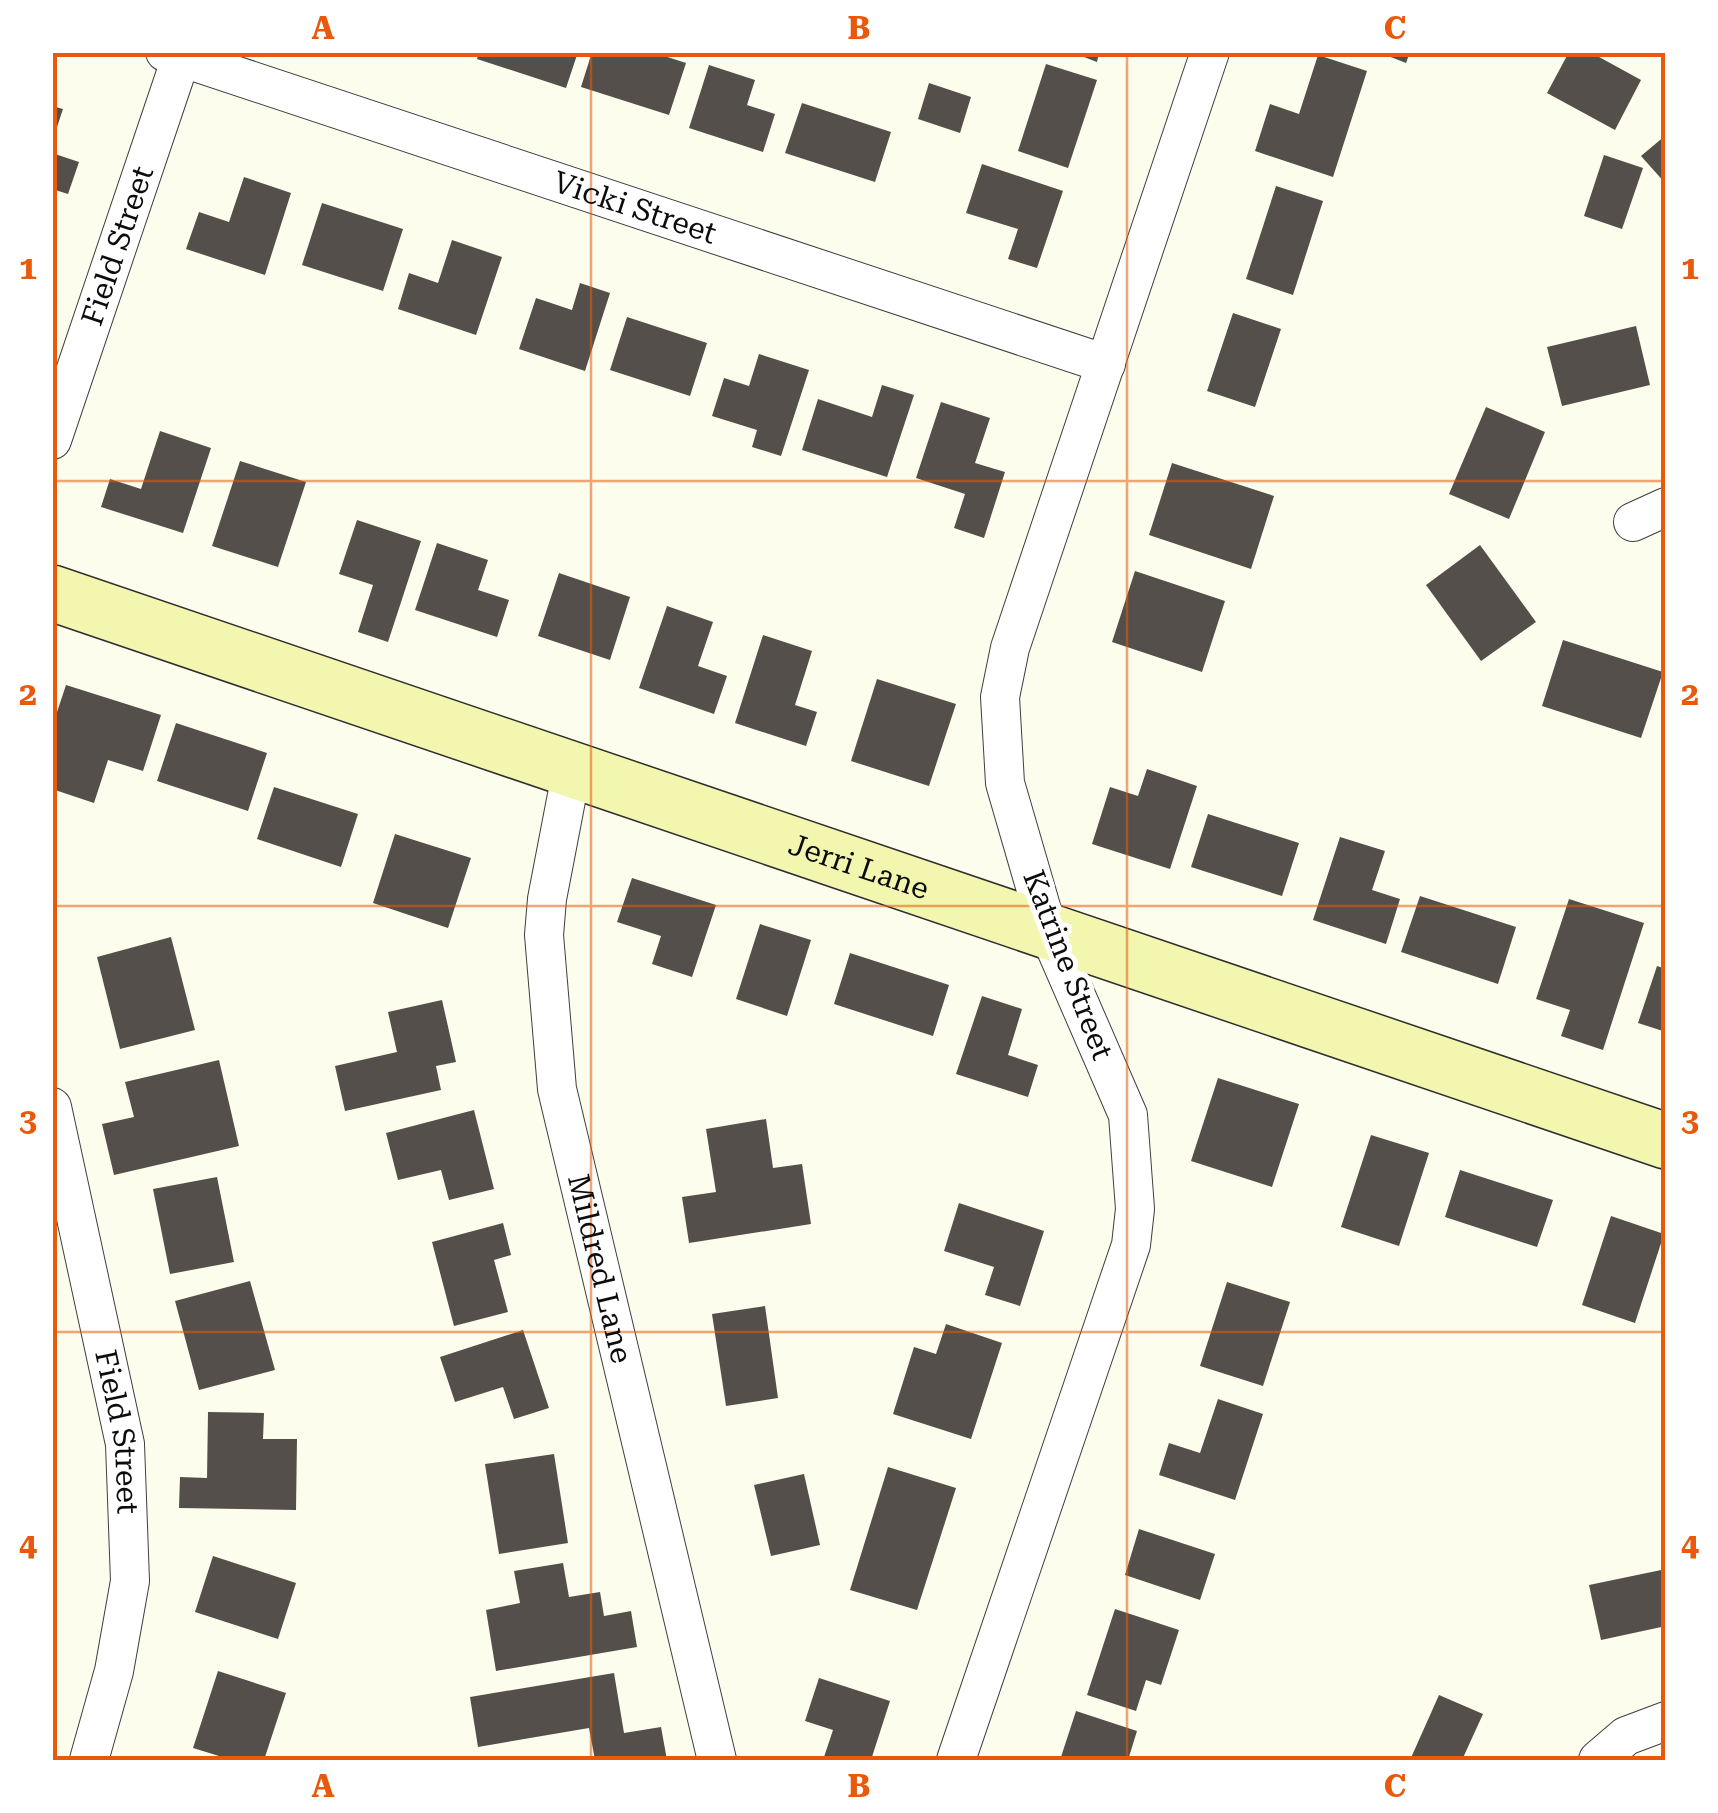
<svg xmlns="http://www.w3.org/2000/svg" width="1718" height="1813" viewBox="0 0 1718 1813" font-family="'Roboto Serif',serif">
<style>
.building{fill:#544f4a}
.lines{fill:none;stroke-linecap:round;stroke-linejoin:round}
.street-casing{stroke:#3f3f3f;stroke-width:40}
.secondary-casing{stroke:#2e2e2e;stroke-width:58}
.street{stroke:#fff;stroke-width:38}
.secondary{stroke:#f2f6af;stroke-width:55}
.grid{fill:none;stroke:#e8590c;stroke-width:2.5;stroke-opacity:0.55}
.labels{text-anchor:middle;stroke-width:10;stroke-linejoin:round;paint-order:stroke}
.street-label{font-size:30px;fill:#0c0c0c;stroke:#fff}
.neatline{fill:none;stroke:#e8590c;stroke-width:4}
.grid-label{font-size:32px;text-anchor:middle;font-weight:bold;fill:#e8590c}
</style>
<rect width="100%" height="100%" fill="#fdfded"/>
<!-- building -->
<g class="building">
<path d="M479 52H578L566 88 477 59Z"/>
<path d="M592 52H652L686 63 669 115 581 87Z"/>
<path d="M1071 52H1099L1097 62Z"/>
<path d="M1378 52H1410L1406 63Z"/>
<path d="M1569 52H1590L1641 80 1615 130 1547 93Z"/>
<path d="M1318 55 1367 71 1333 177 1255 151 1270 104 1299 114Z"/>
<path d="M1046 64 1097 80 1068 168 1018 151Z"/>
<path d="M709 65 755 80 747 105 775 114 763 152 689 128Z"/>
<path d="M929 83 971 97 960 133 918 119Z"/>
<path d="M802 103 891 132 875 182 785 153Z"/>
<path d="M52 106 63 109 53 139H52Z"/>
<path d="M1666 135V184L1641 156Z"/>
<path d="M52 153 79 162 68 194 52 189Z"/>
<path d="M1604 155 1643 168 1622 229 1584 216Z"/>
<path d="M982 164 1063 191 1037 268 1008 259 1018 229 966 213Z"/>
<path d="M244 177 291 193 265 275 186 249 199 212 229 222Z"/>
<path d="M1276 186 1323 201 1293 295 1246 279Z"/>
<path d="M322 203 403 229 383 291 302 265Z"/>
<path d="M452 240 502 257 476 335 398 309 409 273 438 283Z"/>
<path d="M580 283 610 293 585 371 519 349 536 298 572 310Z"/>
<path d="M1233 313 1281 329 1255 407 1207 391Z"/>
<path d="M627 317 707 343 690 396 610 370Z"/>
<path d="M1636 326 1650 385 1562 406 1547 347Z"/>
<path d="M759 354 809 370 781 456 752 447 757 430 712 416 724 378 749 386Z"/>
<path d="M882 385 914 395 887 477 802 450 818 399 872 417Z"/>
<path d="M941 402 990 418 975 463 1005 472 984 538 954 528 965 494 916 478Z"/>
<path d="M1486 407 1545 432 1509 519 1449 494Z"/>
<path d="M160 431 211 448 183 533 101 507 110 479 141 489Z"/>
<path d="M240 461 306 482 278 567 212 546Z"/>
<path d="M1172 463 1274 496 1251 569 1149 535Z"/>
<path d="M357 520 421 541 388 642 358 632 373 585 339 574Z"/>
<path d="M437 543 488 560 478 590 509 600 497 637 415 610Z"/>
<path d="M1480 545 1536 622 1481 661 1426 585Z"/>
<path d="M1135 571 1225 601 1202 672 1112 642Z"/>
<path d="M559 573 630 597 610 660 538 636Z"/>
<path d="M667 606 713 622 698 666 727 676 714 714 639 688Z"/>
<path d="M763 635 812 651 795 705 817 712 806 746 735 723Z"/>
<path d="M1563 640 1663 672 1641 738 1542 706Z"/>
<path d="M877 679 956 704 929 786 851 761Z"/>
<path d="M66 685 161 715 143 771 108 760 94 803 52 789V727Z"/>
<path d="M176 723 267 753 248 811 157 781Z"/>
<path d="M1147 769 1197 786 1170 869 1092 844 1110 787 1138 796Z"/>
<path d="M274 787 358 814 341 867 257 839Z"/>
<path d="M1208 814 1299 843 1282 896 1191 867Z"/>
<path d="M395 834 471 858 448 928 373 903Z"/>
<path d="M1340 837 1385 851 1372 890 1400 899 1386 944 1313 920Z"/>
<path d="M632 878 716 905 692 977 652 964 661 936 617 922Z"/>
<path d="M1420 896 1516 927 1498 984 1401 952Z"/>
<path d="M1569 899 1644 923 1603 1050 1561 1036 1570 1010 1536 999Z"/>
<path d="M760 924 811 940 787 1016 736 999Z"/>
<path d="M171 937 195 1030 120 1049 97 957Z"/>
<path d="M850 953 949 985 933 1036 834 1004Z"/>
<path d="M1657 966 1666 969V1032L1638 1023Z"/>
<path d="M982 996 1022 1009 1008 1055 1038 1065 1028 1097 956 1074Z"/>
<path d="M442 1000 456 1062 436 1066 441 1090 345 1111 335 1066 397 1052 388 1012Z"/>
<path d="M219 1060 239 1146 114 1175 102 1124 134 1117 125 1082Z"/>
<path d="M1218 1078 1299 1104 1272 1187 1191 1161Z"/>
<path d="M474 1110 494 1189 449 1200 441 1170 398 1180 386 1133Z"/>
<path d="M766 1119 773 1168 802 1164 811 1224 689 1243 682 1197 716 1192 706 1129Z"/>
<path d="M1371 1135 1429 1153 1399 1246 1341 1227Z"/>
<path d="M1460 1170 1553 1200 1537 1247 1445 1217Z"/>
<path d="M217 1177 234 1262 170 1274 153 1189Z"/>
<path d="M959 1203 1044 1231 1020 1306 985 1295 994 1267 944 1251Z"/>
<path d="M1611 1216 1664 1234 1635 1323 1582 1305Z"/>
<path d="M503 1223 511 1255 494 1260 508 1312 454 1326 432 1242Z"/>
<path d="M250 1281 275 1370 199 1390 175 1301Z"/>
<path d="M1227 1282 1290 1302 1263 1386 1200 1366Z"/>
<path d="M765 1306 778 1398 726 1406 712 1314Z"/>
<path d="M946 1324 1002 1343 971 1439 893 1414 914 1347 936 1354Z"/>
<path d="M523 1330 549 1408 514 1419 503 1387 455 1402 440 1357Z"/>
<path d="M1218 1399 1263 1414 1235 1500 1159 1475 1169 1443 1200 1453Z"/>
<path d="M208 1412 264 1413 263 1439H297L296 1510 179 1508 180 1477 207 1478Z"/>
<path d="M554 1454 568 1543 499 1554 485 1464Z"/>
<path d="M888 1467 956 1488 917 1610 850 1590Z"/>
<path d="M804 1474 820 1545 771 1556 754 1485Z"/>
<path d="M1139 1529 1215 1554 1200 1600 1125 1575Z"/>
<path d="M213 1556 296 1583 278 1639 195 1612Z"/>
<path d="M563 1563 569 1597 600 1592 604 1616 631 1611 637 1647 496 1671 486 1610 520 1603 514 1571Z"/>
<path d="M1666 1569V1626L1601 1640 1589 1585Z"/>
<path d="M1115 1609 1179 1630 1161 1685 1146 1680 1136 1711 1087 1695Z"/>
<path d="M218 1671 286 1693 264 1760H232L193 1748Z"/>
<path d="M614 1673 624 1733 661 1727 667 1760H595L589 1728 478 1747 470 1697Z"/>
<path d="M819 1678 890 1701 871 1760H823L833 1730 805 1721Z"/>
<path d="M1439 1695 1483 1714 1462 1760H1410Z"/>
<path d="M1076 1711 1137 1731 1128 1760H1060Z"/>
</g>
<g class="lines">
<!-- street casing -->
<g class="street-casing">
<g id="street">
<path id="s1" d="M165 52 1106 364"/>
<path id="s2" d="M52 440 183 52"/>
<path d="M1633 522 1666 507"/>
<path id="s3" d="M572 769 547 899 544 935 557 1089 717 1760"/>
<path id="s4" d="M52 1107 125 1444 130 1581 114 1671 89 1760"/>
<path d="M956 1760 1131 1245 1135 1209 1128 1115 1048 931 1005 783 1000 697 1010 648 1210 52"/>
<path d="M1598 1760 1626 1736 1666 1721"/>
</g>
</g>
<!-- secondary casing -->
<g class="secondary-casing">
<g id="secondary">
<path id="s5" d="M52 593 1666 1141"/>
</g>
</g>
<!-- street -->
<use href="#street" class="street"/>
<!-- secondary -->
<use href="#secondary" class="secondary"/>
</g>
<!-- grid -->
<path class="grid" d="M591 52V1760M1127 52V1760M52 481H1666M52 906H1666M52 1332H1666"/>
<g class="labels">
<!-- street labels -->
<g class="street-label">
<text dy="10" stroke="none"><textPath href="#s1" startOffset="495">Vicki Street</textPath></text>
<text dy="10" stroke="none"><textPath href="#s2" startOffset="205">Field Street</textPath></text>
<text dy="10" stroke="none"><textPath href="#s5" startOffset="852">Jerri Lane</textPath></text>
<text transform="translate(1068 965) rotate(69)" y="10">Katrine Street</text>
<text dy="10" stroke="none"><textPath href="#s3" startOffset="508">Mildred Lane</textPath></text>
<text dy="10" stroke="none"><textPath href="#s4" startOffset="332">Field Street</textPath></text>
</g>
</g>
<!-- border -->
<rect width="1718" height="1813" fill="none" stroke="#ffffff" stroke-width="110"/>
<rect x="55" y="55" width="1608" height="1703" class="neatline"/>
<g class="grid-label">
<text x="323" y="39">A</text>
<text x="859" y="39">B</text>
<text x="1395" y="39">C</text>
<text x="28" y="279">1</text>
<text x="1690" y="279">1</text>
<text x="28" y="705">2</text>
<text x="1690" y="705">2</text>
<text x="28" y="1131">3</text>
<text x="1690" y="1131">3</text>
<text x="28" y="1556">4</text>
<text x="1690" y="1556">4</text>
<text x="323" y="1797">A</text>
<text x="859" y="1797">B</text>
<text x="1395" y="1797">C</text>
</g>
</svg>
